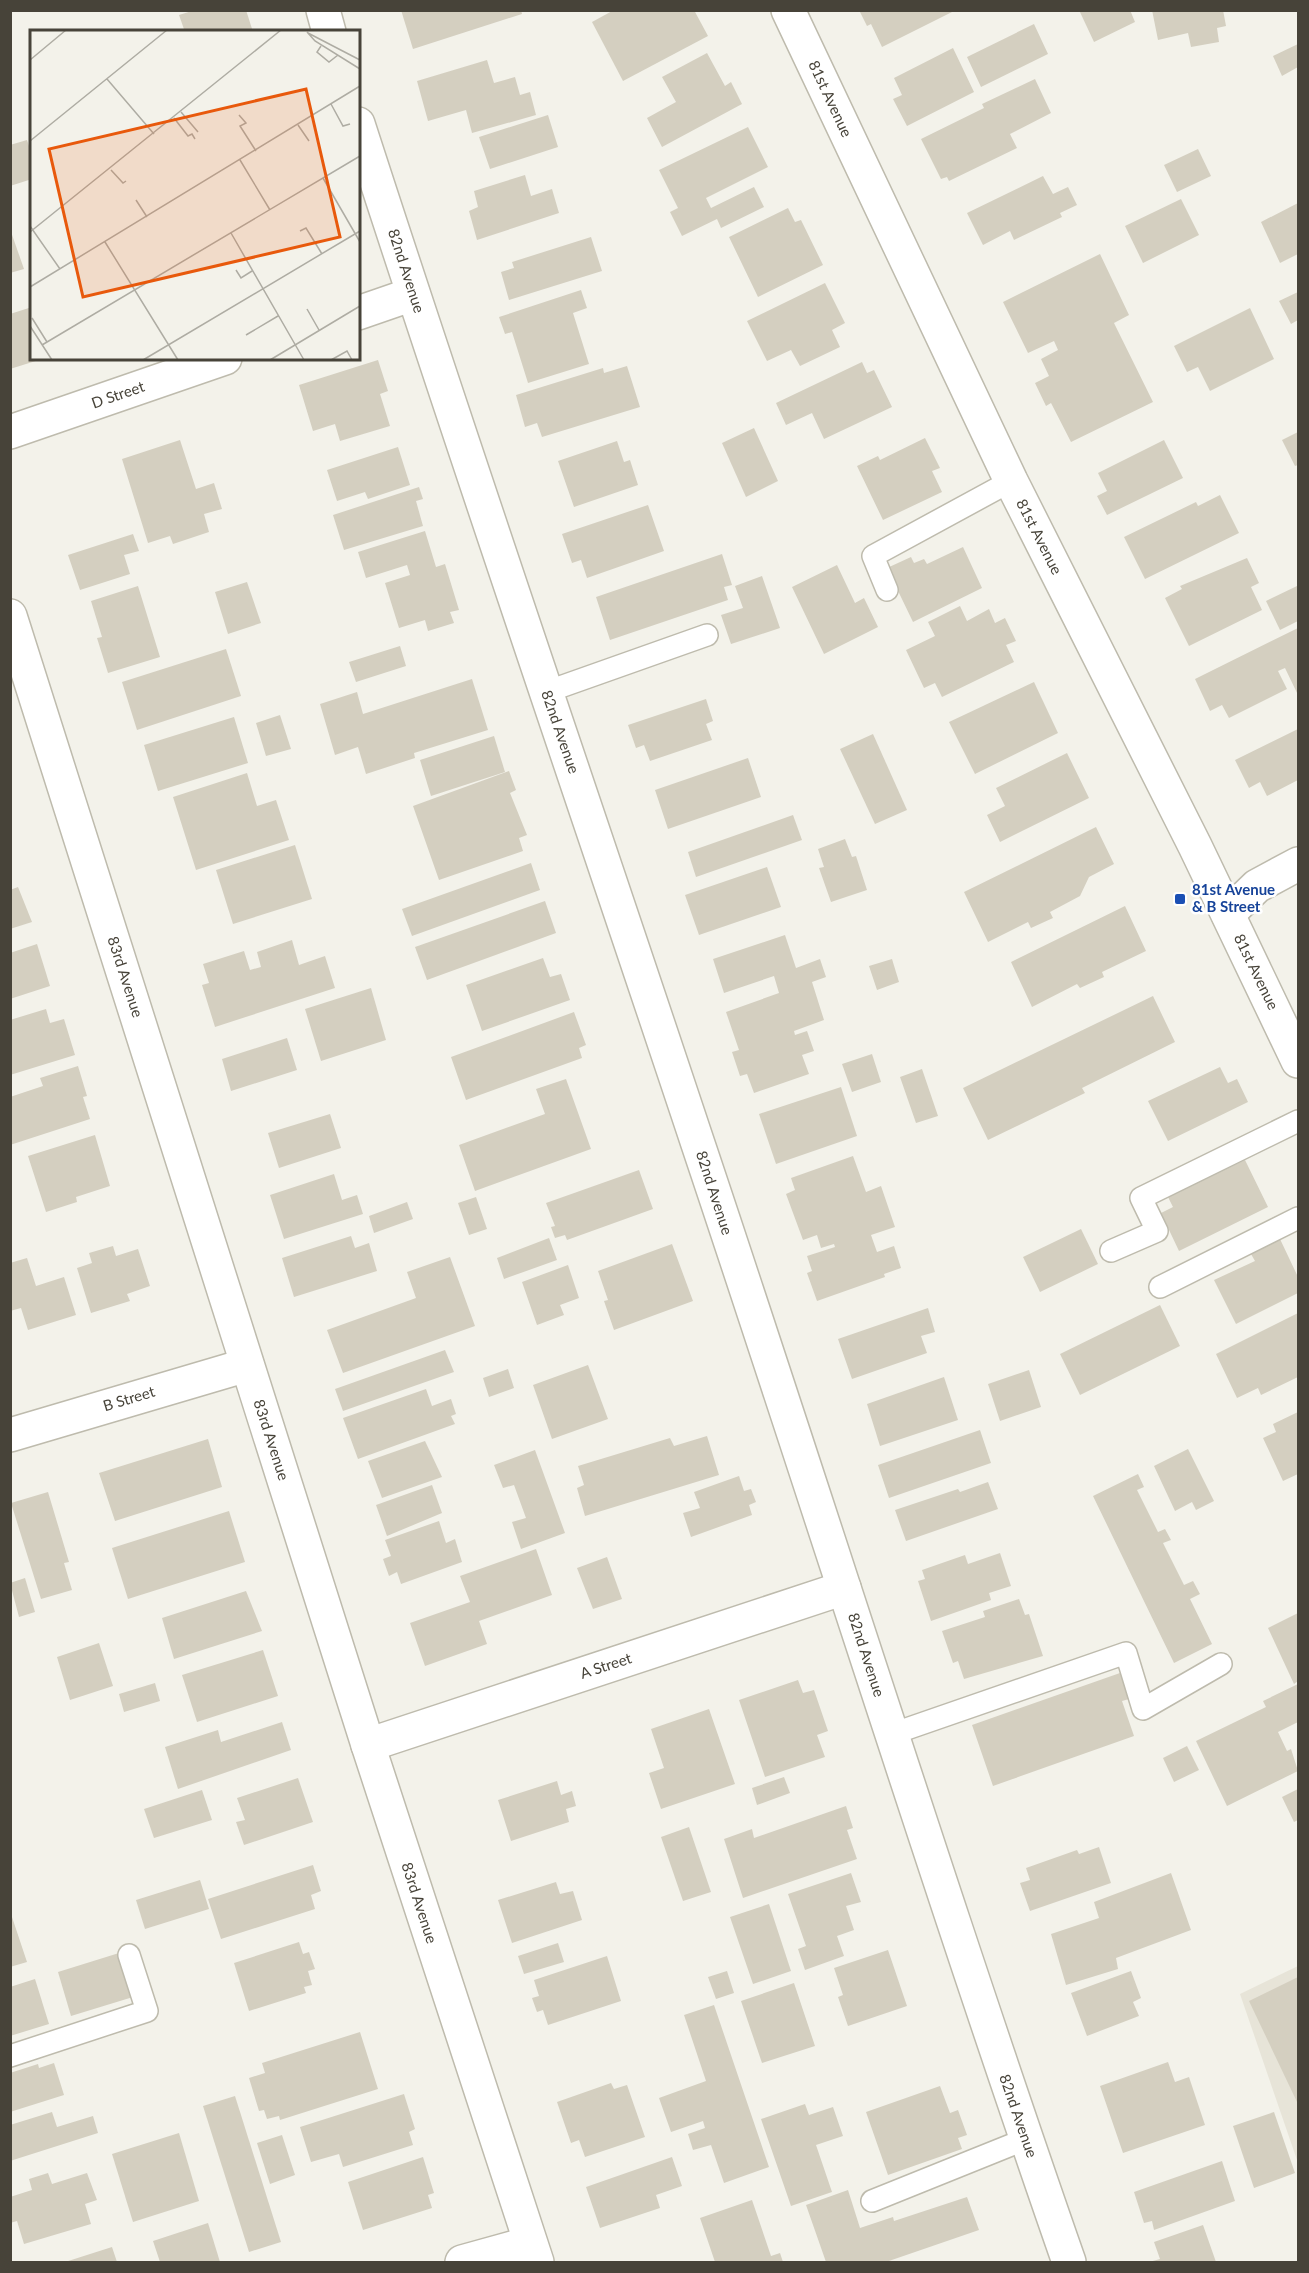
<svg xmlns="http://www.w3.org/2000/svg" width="1309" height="2273" viewBox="0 0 1309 2273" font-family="Lato,sans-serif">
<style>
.residential{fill:#e7e4d8}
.building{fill:#d4cfc0}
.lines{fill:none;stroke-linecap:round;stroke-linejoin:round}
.lane-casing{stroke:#bebbad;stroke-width:24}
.street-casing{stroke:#bebbad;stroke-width:36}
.lane{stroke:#fff;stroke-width:21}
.street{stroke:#fff;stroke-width:33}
.transit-dot{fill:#1a4fb4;stroke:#fff;stroke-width:2}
.labels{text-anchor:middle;stroke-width:5;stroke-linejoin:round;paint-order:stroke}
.street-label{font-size:15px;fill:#474339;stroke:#fff}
.transit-label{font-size:15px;font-weight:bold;fill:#164399;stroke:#fff;text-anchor:start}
.inset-road{fill:none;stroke:#aeaca3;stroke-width:1.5}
.view{fill:#e8590c;fill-opacity:0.15;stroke:#e8590c;stroke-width:3}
.inset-edge{fill:none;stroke:#474339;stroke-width:3}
</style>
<rect width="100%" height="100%" fill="#f3f2ea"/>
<!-- residential -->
<path class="residential" d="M1298 1966V2163L1240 1994Z"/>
<!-- building -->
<g class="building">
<path d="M195 10H246L253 32H185L179 15Z"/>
<path d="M401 10H521L522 14 413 49Z"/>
<path d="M614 10H694L708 36 623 81 592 22Z"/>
<path d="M859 10H956L882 47 871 24 867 26Z"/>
<path d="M1079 10H1130L1135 22 1094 42Z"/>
<path d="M1152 10H1223L1226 26 1217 28 1219 42 1191 47 1188 33 1158 40Z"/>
<path d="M1034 24 1048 54 981 87 967 57Z"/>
<path d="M1298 44V67L1282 76 1273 56Z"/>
<path d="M953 48 974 92 907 126 893 99 902 95 894 78Z"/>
<path d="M707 53 725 86 731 82 742 104 662 147 647 118 676 102 662 77Z"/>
<path d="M487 60 494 83 515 77 520 95 530 92 536 115 472 133 466 110 428 121 417 81Z"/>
<path d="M1035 79 1051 113 1010 134 1017 148 949 181 947 177 941 179 921 139 984 108 982 104Z"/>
<path d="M548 115 558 147 490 169 479 137Z"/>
<path d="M748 127 768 167 706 198 711 208 754 187 764 207 721 228 717 219 682 236 670 212 678 208 659 170Z"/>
<path d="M27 140 32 155V179L10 186V145Z"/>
<path d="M1198 149 1211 176 1177 192 1164 165Z"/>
<path d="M525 175 531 196 552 189 559 213 477 240 469 211 478 207 474 191Z"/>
<path d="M1043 176 1053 194 1068 187 1077 205 1060 213 1062 217 1014 240 1010 231 983 245 967 213Z"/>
<path d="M1181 199 1199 235 1143 263 1125 226Z"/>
<path d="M1298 203V254L1280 263 1261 222Z"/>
<path d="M788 208 795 222 801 220 823 265 758 297 729 237Z"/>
<path d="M10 229 24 269 10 273Z"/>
<path d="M591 237 602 271 509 300 501 272 514 268 512 262Z"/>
<path d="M1100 254 1129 315 1114 323 1153 402 1071 442 1051 403 1046 406 1035 383 1049 376 1041 359 1058 350 1054 341 1028 353 1003 302Z"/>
<path d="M825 283 845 323 832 330 840 347 800 366 791 350 767 361 747 321Z"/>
<path d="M581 290 587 308 573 313 589 364 528 383 512 332 505 334 499 317Z"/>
<path d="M1298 292V320L1291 324 1279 301Z"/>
<path d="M32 307V358L42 359 10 369V314Z"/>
<path d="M1250 308 1274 359 1210 391 1198 367 1187 372 1174 346Z"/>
<path d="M378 360 388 391 380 394 390 426 340 441 335 424 313 431 299 385Z"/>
<path d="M862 362 867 373 874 370 892 407 824 439 812 413 786 425 776 403Z"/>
<path d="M627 366 640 407 542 437 537 423 525 427 516 395 603 368 604 373Z"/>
<path d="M754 428 778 481 746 497 722 443Z"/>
<path d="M1298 432V465L1295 466 1282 440Z"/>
<path d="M925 438 940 468 932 471 942 492 883 520 857 466 878 456 880 460Z"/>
<path d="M180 440 196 489 214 483 222 509 204 514 209 532 173 544 170 536 148 543 122 459Z"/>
<path d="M1164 440 1183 478 1107 515 1097 496 1107 491 1098 473Z"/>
<path d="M617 441 624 462 630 460 638 485 574 507 558 461Z"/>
<path d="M398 447 410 485 368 499 365 492 337 501 327 470Z"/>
<path d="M419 487 423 499 416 501 423 526 344 550 333 515Z"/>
<path d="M1220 495 1239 533 1145 579 1124 537 1196 502 1198 506Z"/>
<path d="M648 505 664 551 587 578 581 560 572 563 562 534Z"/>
<path d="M425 531 436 567 445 564 459 610 450 612 454 623 428 631 425 620 399 628 385 583 410 575 407 565 366 578 358 552Z"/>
<path d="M133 534 139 551 124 555 130 574 80 590 68 555Z"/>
<path d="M963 547 982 588 913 622 887 568 911 557 914 563 924 559 927 564Z"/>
<path d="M722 554 732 585 724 587 728 600 610 640 596 597Z"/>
<path d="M1247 558 1259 583 1251 587 1262 610 1189 646 1165 598 1182 589 1180 586Z"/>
<path d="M837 565 855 603 864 598 878 627 824 654 792 587Z"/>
<path d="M762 576 780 628 731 644 721 615 743 608 735 586Z"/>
<path d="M247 582 261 623 228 634 215 592Z"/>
<path d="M138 586 160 657 108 673 97 638 102 637 91 601Z"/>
<path d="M1297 586 1298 621 1280 630 1266 601Z"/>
<path d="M960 606 967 621 989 609 995 623 1005 618 1016 641 1006 645 1014 662 942 697 935 683 924 688 906 650 935 636 928 622Z"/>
<path d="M1298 628V695L1285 668 1278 671 1287 689 1229 718 1222 705 1210 711 1195 679Z"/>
<path d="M400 646 406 666 356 682 349 662Z"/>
<path d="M226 649 241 696 137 730 122 682Z"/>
<path d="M472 679 488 730 414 753 415 758 366 774 358 747 335 755 320 704 357 692 363 714Z"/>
<path d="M1034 682 1058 733 975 774 949 722Z"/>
<path d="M706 699 713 721 706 724 712 740 650 761 644 745 636 748 628 725Z"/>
<path d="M280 715 291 749 266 756 256 723Z"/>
<path d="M234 717 248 763 158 791 144 745Z"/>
<path d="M1298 729V780L1267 796 1260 782 1249 788 1235 760Z"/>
<path d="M873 734 907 810 875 824 840 749Z"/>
<path d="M494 736 505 772 431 796 420 760Z"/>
<path d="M1067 753 1089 798 1000 842 987 815 1005 806 996 788Z"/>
<path d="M748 758 761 797 668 829 655 790Z"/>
<path d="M509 771 516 790 510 793 527 835 519 838 523 851 439 880 413 806Z"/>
<path d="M247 773 257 806 276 800 289 840 196 870 173 797Z"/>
<path d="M793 815 802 840 696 877 688 852Z"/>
<path d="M1096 827 1114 864 1089 877 1080 896 1050 912 1053 918 1031 928 1028 922 988 942 964 892Z"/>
<path d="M845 839 852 857 856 856 867 890 831 902 819 868 824 867 818 849Z"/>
<path d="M295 845 312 899 233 924 216 870Z"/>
<path d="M531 863 540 890 412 936 402 909Z"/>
<path d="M767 867 781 907 699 935 685 895Z"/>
<path d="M18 887 32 922 10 929V890Z"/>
<path d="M545 901 556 933 427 980 415 947Z"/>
<path d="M1125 906 1146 951 1102 972 1104 977 1080 988 1077 984 1032 1007 1011 962Z"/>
<path d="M785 935 796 968 820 959 826 977 812 982 824 1020 794 1031 795 1035 807 1031 814 1051 802 1055 809 1074 754 1093 747 1074 740 1076 732 1052 739 1050 726 1012 779 993 774 976 724 993 713 959Z"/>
<path d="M292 940 299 965 325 956 335 988 215 1027 202 985 209 983 203 964 244 951 250 970 261 967 257 952Z"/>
<path d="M37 944 50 986 10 999V953Z"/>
<path d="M543 958 550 977 561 974 570 1000 482 1031 466 985Z"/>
<path d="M892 959 899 982 877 990 869 966Z"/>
<path d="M371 988 386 1040 321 1061 305 1009Z"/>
<path d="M1153 996 1175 1042 1082 1088 1085 1093 988 1140 963 1088Z"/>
<path d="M46 1009 50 1023 64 1019 75 1055 10 1075V1020Z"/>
<path d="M574 1012 586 1045 579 1048 582 1058 466 1100 451 1057Z"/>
<path d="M287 1038 297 1070 231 1091 222 1059Z"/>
<path d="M872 1054 881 1082 852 1092 842 1064Z"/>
<path d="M78 1066 87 1096 83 1097 90 1119 10 1145V1097L43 1086 40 1078Z"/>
<path d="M1220 1067 1228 1083 1237 1079 1248 1102 1168 1141 1148 1101Z"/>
<path d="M922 1069 938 1116 916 1123 900 1077Z"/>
<path d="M566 1079 591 1149 475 1191 459 1145 545 1114 536 1089Z"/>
<path d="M841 1087 857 1136 776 1164 759 1114Z"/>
<path d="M330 1114 341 1148 279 1168 268 1133Z"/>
<path d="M95 1135 110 1186 76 1197 77 1202 46 1212 28 1156Z"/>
<path d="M853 1156 866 1192 881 1186 895 1227 871 1235 877 1252 894 1246 901 1268 884 1274 885 1277 817 1301 807 1273 812 1271 807 1256 835 1247 834 1244 821 1248 817 1235 803 1240 786 1194 795 1190 791 1178Z"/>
<path d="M1245 1160 1268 1207 1179 1251 1161 1213 1173 1207 1168 1197Z"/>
<path d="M639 1170 653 1209 567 1240 565 1235 555 1238 551 1227 555 1226 546 1203Z"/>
<path d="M334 1174 342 1200 357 1195 363 1214 284 1239 270 1195Z"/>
<path d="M476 1197 487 1229 469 1235 458 1203Z"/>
<path d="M407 1202 413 1219 374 1233 369 1216Z"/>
<path d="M1081 1229 1098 1264 1040 1292 1023 1257Z"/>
<path d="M351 1236 355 1248 369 1243 377 1271 294 1297 282 1258Z"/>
<path d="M549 1238 557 1260 504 1279 497 1258Z"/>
<path d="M1280 1239 1298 1277V1293L1236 1324 1214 1280 1255 1261 1251 1254Z"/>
<path d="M672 1244 693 1301 614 1330 604 1301 608 1300 598 1271Z"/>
<path d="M113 1246 116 1256 138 1249 150 1286 127 1294 130 1301 91 1313 77 1268 92 1263 89 1253Z"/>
<path d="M450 1257 475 1326 343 1373 327 1330 416 1298 407 1272Z"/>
<path d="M27 1258 36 1286 64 1277 76 1315 28 1330 21 1308 10 1311V1263Z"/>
<path d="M568 1265 579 1298 560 1305 564 1315 537 1325 522 1282Z"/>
<path d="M1160 1305 1180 1346 1080 1395 1060 1354Z"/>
<path d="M928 1308 935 1332 921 1336 927 1353 852 1379 838 1339Z"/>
<path d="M1298 1313V1377L1261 1395 1258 1388 1237 1398 1216 1354Z"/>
<path d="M445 1350 454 1372 343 1411 335 1389Z"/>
<path d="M588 1365 608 1419 552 1439 533 1385Z"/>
<path d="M508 1369 514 1388 489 1397 483 1378Z"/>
<path d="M1029 1370 1041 1407 1000 1421 988 1384Z"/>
<path d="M944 1377 958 1420 880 1446 867 1404Z"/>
<path d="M426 1389 432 1406 451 1399 456 1414 451 1416 455 1424 358 1459 343 1418Z"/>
<path d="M1298 1412V1474L1283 1481 1263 1438 1276 1432 1273 1424Z"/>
<path d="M980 1430 991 1463 889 1498 878 1465Z"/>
<path d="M707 1436 719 1475 585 1516 577 1488 584 1485 578 1466 670 1438 674 1446Z"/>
<path d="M208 1439 222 1487 115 1521 99 1473Z"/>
<path d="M425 1441 442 1477 382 1498 368 1461Z"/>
<path d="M1188 1449 1214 1501 1196 1510 1192 1502 1175 1511 1154 1466Z"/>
<path d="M535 1450 565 1533 521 1549 512 1522 526 1518 514 1485 503 1488 494 1465Z"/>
<path d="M1138 1474 1144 1487 1137 1490 1158 1532 1165 1529 1171 1540 1163 1543 1184 1585 1193 1581 1200 1594 1190 1599 1212 1644 1174 1663 1093 1496Z"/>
<path d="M739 1476 744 1491 751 1489 756 1502 749 1505 752 1515 691 1537 683 1513 700 1508 694 1492Z"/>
<path d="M988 1482 998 1509 906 1541 895 1510 958 1489 960 1492Z"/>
<path d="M432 1485 442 1513 387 1536 376 1505Z"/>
<path d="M48 1492 69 1562 64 1563 72 1590 41 1599 11 1503Z"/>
<path d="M229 1511 245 1562 128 1599 112 1548Z"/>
<path d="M439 1521 446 1543 455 1539 462 1562 401 1584 397 1572 389 1576 383 1559 391 1556 385 1540Z"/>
<path d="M536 1549 552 1595 479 1621 487 1644 425 1666 410 1623 470 1602 460 1576Z"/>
<path d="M1000 1553 1011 1586 989 1593 991 1600 931 1621 918 1581 925 1579 922 1570 965 1555 968 1564Z"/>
<path d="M607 1557 622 1599 593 1609 577 1568Z"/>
<path d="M25 1578 35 1612 19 1617 10 1583Z"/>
<path d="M246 1591 262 1631 174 1659 162 1618Z"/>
<path d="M1019 1599 1025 1615 1029 1614 1043 1656 964 1679 958 1661 953 1663 942 1631 985 1617 983 1611Z"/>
<path d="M1298 1613V1681L1294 1684 1268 1628Z"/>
<path d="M99 1643 113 1686 70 1700 57 1657Z"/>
<path d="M263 1650 278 1696 197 1722 182 1675Z"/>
<path d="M1120 1673 1129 1699 1122 1701 1134 1736 993 1786 972 1725Z"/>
<path d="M798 1680 803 1693 814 1690 828 1731 817 1735 825 1757 765 1777 739 1700Z"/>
<path d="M155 1683 160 1701 124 1712 119 1694Z"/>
<path d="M1298 1684V1722L1278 1732 1287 1751 1291 1749 1298 1771 1227 1806 1196 1741 1266 1707 1263 1701Z"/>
<path d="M709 1709 735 1784 661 1809 649 1773 664 1768 651 1729Z"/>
<path d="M282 1722 291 1750 178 1789 165 1747 218 1730 221 1742Z"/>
<path d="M1187 1746 1199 1770 1174 1782 1163 1758Z"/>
<path d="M784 1777 790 1793 757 1805 752 1788Z"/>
<path d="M298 1778 313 1822 244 1845 236 1822 245 1820 237 1798Z"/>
<path d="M557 1781 561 1795 572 1791 576 1806 566 1809 569 1822 511 1841 498 1800Z"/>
<path d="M1298 1789V1820L1294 1822 1282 1797Z"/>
<path d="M202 1790 212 1820 154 1838 144 1809Z"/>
<path d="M846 1806 853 1828 847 1830 857 1859 743 1898 724 1839 752 1829 754 1838Z"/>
<path d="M689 1827 711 1892 683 1901 661 1837Z"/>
<path d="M1099 1847 1111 1883 1030 1911 1020 1883 1030 1880 1026 1868 1077 1850 1079 1854Z"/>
<path d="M313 1865 321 1891 311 1895 315 1909 221 1939 208 1899Z"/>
<path d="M851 1873 861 1902 846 1906 854 1930 837 1936 844 1956 805 1970 798 1949 806 1946 788 1894Z"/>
<path d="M1171 1873 1191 1930 1116 1958 1118 1969 1066 1985 1051 1934 1099 1918 1094 1902Z"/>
<path d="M200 1880 209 1909 145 1929 136 1900Z"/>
<path d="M556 1882 560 1894 573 1891 582 1920 512 1943 498 1900Z"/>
<path d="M769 1904 791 1971 753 1984 730 1917Z"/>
<path d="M10 1911 27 1962 10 1967Z"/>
<path d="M299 1942 303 1954 309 1952 315 1969 308 1971 312 1985 304 1987 306 1993 249 2011 234 1963Z"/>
<path d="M558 1943 564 1962 524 1974 518 1956Z"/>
<path d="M888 1950 907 2006 848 2026 838 1997 843 1995 834 1968Z"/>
<path d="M119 1953 133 1997 71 2016 58 1972Z"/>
<path d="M607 1956 621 2001 548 2025 543 2010 537 2012 532 1998 539 1996 534 1980Z"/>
<path d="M727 1971 734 1993 716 1999 708 1977Z"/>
<path d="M1131 1971 1141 1998 1133 2002 1139 2016 1087 2036 1071 1993Z"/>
<path d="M1298 1977V2104L1249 2001Z"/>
<path d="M35 1979 49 2024 10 2036V1987Z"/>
<path d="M794 1983 815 2046 762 2063 741 2001Z"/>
<path d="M714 2005 769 2167 724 2183 711 2145 693 2150 688 2134 705 2128 703 2121 671 2132 659 2098 706 2081 684 2015Z"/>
<path d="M360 2032 378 2089 280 2120 279 2116 267 2119 264 2110 259 2111 249 2078 265 2073 262 2063Z"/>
<path d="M1168 2062 1175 2082 1189 2077 1205 2125 1123 2153 1100 2086Z"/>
<path d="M54 2063 64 2095 10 2112V2073L38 2064 39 2068Z"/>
<path d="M611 2083 614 2089 627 2085 645 2137 585 2157 579 2140 571 2143 557 2102Z"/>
<path d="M940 2086 950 2113 958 2110 967 2135 958 2138 962 2149 888 2175 866 2112Z"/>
<path d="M404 2094 415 2129 409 2132 413 2145 343 2167 339 2154 311 2162 300 2127Z"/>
<path d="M235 2096 281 2242 249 2252 203 2106Z"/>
<path d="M805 2104 809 2115 833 2107 843 2136 816 2145 832 2192 791 2206 761 2119Z"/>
<path d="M52 2112 57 2127 93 2116 98 2133 10 2161V2125Z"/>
<path d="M1274 2112 1295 2173 1254 2188 1233 2126Z"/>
<path d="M179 2133 199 2201 133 2222 112 2154Z"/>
<path d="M282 2135 295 2175 270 2184 257 2143Z"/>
<path d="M423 2157 434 2193 428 2195 432 2208 363 2230 348 2182Z"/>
<path d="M672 2157 682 2186 656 2195 660 2208 600 2228 586 2187Z"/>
<path d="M1222 2161 1235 2201 1154 2230 1152 2221 1144 2223 1134 2192Z"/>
<path d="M48 2173 52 2184 87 2173 97 2200 85 2204 91 2224 24 2244 17 2221 10 2223V2197L32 2190 29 2179Z"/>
<path d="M848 2190 860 2228 893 2217 894 2221 967 2197 979 2230 886 2262H826L806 2205Z"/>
<path d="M752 2200 771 2256 780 2253 783 2262H715L700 2218Z"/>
<path d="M208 2223 220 2262H160L153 2241Z"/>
<path d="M1203 2225 1216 2262H1149L1160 2259 1154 2242Z"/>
<path d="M112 2247 117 2262H65Z"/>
</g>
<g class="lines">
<!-- lane casing -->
<g class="lane-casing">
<g id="lane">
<path d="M887 590 873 556 1011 481"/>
<path d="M546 692 707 635"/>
<path d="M1111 1251 1157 1231 1141 1198 1298 1121"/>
<path d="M1160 1287 1298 1218"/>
<path d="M892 1734 1126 1653 1143 1709 1221 1664"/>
<path d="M10 2056 147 2011 129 1955"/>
<path d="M872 2201 1026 2139"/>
</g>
</g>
<!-- street casing -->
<g class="street-casing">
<g id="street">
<path d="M323 10 329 32"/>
<path d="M788 10 1011 481 1195 846 1298 1061"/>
<path d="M358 124C468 465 585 804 698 1144 823 1517 940 1892 1069 2262"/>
<path d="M358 313 413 294"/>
<path d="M10 432 225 358"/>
<path d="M10 616 368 1745 537 2262"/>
<path d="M1228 914 1257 886 1298 864"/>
<path d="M10 1435 247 1365"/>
<path d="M368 1745 844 1588"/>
<path d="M462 2262 530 2243"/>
</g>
</g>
<!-- lane -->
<use href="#lane" class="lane"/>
<!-- street -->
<use href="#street" class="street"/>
</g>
<!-- markers -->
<rect class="transit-dot" x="1174" y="893" width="12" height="12" rx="3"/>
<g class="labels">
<!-- street labels -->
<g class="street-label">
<text transform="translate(830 99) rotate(65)" y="5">81st Avenue</text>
<text transform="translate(406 271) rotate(72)" y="5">82nd Avenue</text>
<text transform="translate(118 395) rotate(-19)" y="5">D Street</text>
<text transform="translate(1039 537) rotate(63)" y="5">81st Avenue</text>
<text transform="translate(560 732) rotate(71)" y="5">82nd Avenue</text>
<text transform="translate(1256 972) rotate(64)" y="5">81st Avenue</text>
<text transform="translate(125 977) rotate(72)" y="5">83rd Avenue</text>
<text transform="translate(714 1193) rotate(72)" y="5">82nd Avenue</text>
<text transform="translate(129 1399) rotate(-17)" y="5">B Street</text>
<text transform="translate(271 1440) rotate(72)" y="5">83rd Avenue</text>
<text transform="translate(866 1655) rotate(72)" y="5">82nd Avenue</text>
<text transform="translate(606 1666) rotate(-18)" y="5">A Street</text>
<text transform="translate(419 1903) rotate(72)" y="5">83rd Avenue</text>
<text transform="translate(1018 2116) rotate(71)" y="5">82nd Avenue</text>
</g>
<!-- transit labels -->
<g class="transit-label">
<text x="1192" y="895">81st Avenue<tspan x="1192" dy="17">&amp; B Street</tspan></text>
</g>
</g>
<!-- overview -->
<g transform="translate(30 30)">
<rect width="330" height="330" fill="#f3f2ea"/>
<path class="inset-road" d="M277 2 285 11 330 39M278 3 330 30M291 16 287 22 299 32 308 25M0 30 36 0M77 49 124 104M301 74 313 96 320 94M151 82 168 102M209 85 216 93 210 96 226 121M144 88 158 106 162 104 165 109M268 95 279 111M0 111 137 0M210 130 240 180M81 140 93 153 96 151M293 148 330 212M106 170 117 187M0 196 30 239M270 201 276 198 292 224M0 202 251 0M201 203 274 330M75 212 148 330M206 240 211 248 222 241M0 257 330 56M277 279 289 300M2 288 17 312M0 296 22 330M216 305 248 286M12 315 330 126M113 330 330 201M240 330 330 276M301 330 317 321 322 330"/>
<path class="view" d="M276 59 310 207 53 267 19 119Z"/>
<rect width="330" height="330" class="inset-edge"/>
</g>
<!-- border -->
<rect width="1309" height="2273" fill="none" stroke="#474339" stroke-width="24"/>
</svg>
